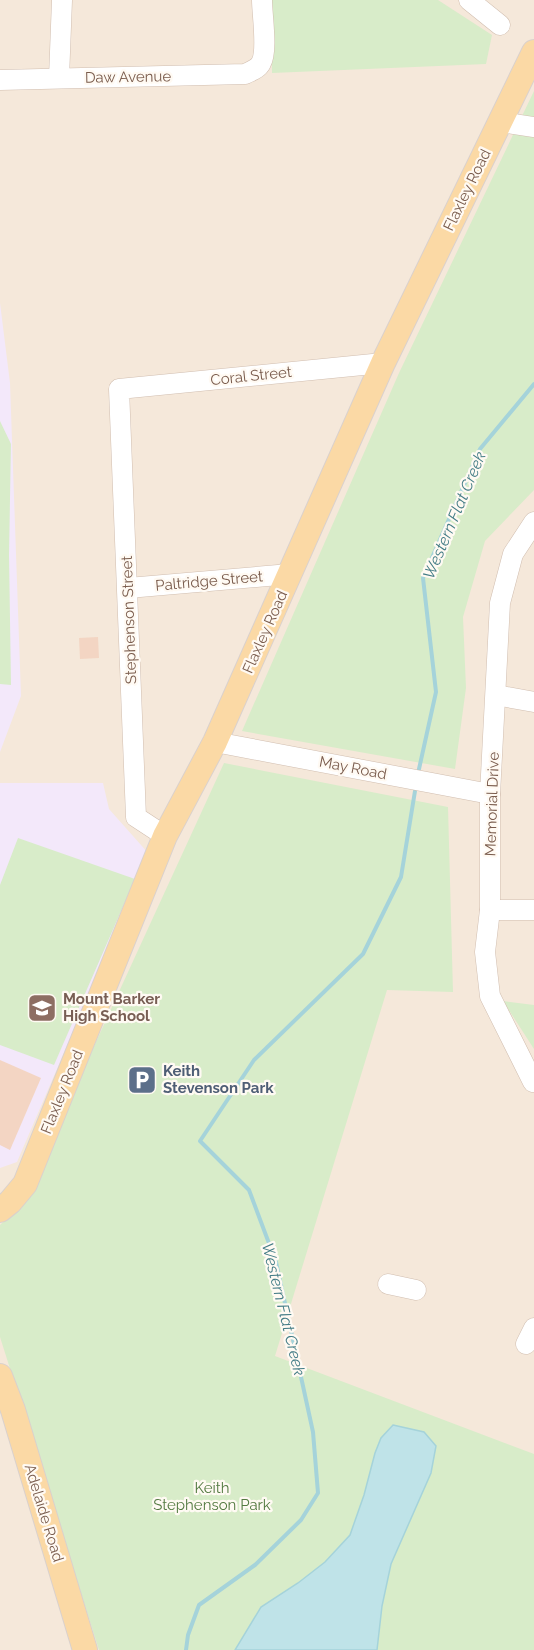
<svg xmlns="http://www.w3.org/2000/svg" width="534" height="1650" viewBox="0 0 534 1650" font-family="Raleway,sans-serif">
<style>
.residential{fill:#f5e8da}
.education{fill:#f3e8fa}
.green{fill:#d8ecc9}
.water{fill:#bfe3e8;stroke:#a5d3da;stroke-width:1.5}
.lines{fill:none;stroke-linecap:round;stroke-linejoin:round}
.stream{stroke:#a5d3da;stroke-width:4}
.building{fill:#f3d5c3}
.minor-casing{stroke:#d1beb0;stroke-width:21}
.major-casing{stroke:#dad1cd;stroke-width:26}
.minor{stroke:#fff;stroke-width:20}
.major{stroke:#fbd9a5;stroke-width:24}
.labels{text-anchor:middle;stroke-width:4.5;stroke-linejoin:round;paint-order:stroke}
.street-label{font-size:15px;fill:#7a5c4d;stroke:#fffaf3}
.education-label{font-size:15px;font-weight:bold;fill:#785e54;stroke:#fffaf3;text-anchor:start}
.service-label{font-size:15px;font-weight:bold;fill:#4e5e75;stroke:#fffaf3;text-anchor:start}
.park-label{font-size:15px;fill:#537a41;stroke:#fffaf3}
.water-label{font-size:16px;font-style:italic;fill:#437c86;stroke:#fffaf3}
</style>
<rect width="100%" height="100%" fill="#fdf6ec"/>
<!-- residential -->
<rect class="residential" x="0" y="0" width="534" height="1650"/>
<!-- education -->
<g class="education">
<path d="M0 303 10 383 21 696 0 752Z"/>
<path d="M0 783H103L109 809 149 854 17 1162 0 1168Z"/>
</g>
<!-- green -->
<g class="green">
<path d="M271 0H438L492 35 486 64 272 73Z"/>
<path d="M534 91V490L485 541 463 617 466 688 455 769 242 731 399 373Z"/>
<path d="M0 421 11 444 9 555 11 685 0 684Z"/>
<path d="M224 763 448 807 453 992 387 990 275 1356 534 1454V1650H99L0 1337V1225L22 1203Z"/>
<path d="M18 838 135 879 54 1065 0 1045V885Z"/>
<path d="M503 1001 534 1005V1049Z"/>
</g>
<!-- water -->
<path class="water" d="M393 1425 424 1432 436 1446 431 1473 391 1564 382 1606 377 1650H235L261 1607 298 1583 325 1562 350 1535 364 1495 375 1453 381 1438Z"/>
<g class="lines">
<!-- stream -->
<g class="stream">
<path d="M419 769 436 692 423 578 480 449 534 384"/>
<path d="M186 1650 188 1635 199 1605 255 1565 301 1520 318 1493 313 1432 276 1262 249 1190 200 1141 254 1060 363 954 401 877 415 791"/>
</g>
</g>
<!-- building -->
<g class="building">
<path d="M98 637 99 658 80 659 79 638Z"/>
<path d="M0 1060 41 1078 10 1150 0 1145Z"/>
</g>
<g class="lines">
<!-- minor casing -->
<g class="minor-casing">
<g id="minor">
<path d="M469 0 500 25"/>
<path d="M59 78 62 0"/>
<path d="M0 80 245 74C251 71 258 69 261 63 268 51 262 15 262 0"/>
<path d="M500 122 534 127"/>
<path d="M128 588 290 574"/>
<path d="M496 695 534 702"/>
<path d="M215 742 490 794"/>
<path d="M165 836 136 817 119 389 383 363"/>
<path d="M490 910H534"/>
<path d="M533 1082 490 996 485 952 490 910V794L500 603 513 554 534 522"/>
<path d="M388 1284 416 1290"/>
<path d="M526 1344 534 1328"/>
</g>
</g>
<!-- major casing -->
<g class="major-casing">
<g id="major">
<path d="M0 1210 10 1202 25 1184 165 836 215 742 383 363 534 52"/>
<path d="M0 1376 13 1410 85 1650"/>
</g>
</g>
<!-- minor -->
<use href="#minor" class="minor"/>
<!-- major -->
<use href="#major" class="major"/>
</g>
<!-- icons -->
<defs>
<g id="school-square" transform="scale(1.5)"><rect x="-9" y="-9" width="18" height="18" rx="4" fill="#8d6e63" stroke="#fffaf3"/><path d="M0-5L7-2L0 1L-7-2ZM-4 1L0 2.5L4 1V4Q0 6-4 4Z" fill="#fff"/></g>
<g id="parking-square" transform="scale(1.5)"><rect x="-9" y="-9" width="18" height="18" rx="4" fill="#5c6f8a" stroke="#fffaf3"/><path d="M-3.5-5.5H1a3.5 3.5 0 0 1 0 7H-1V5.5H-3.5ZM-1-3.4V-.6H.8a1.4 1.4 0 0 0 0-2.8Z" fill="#fff"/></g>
</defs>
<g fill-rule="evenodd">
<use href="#school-square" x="42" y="1008"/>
<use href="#parking-square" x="142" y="1080"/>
</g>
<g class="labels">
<!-- street labels -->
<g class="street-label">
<text transform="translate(128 77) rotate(-1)" y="5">Daw Avenue</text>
<text transform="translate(467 190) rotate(-64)" y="5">Flaxley Road</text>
<text transform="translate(251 376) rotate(-6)" y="5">Coral Street</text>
<text transform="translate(209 581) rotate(-5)" y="5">Paltridge Street</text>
<text transform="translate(129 620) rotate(-92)" y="5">Stephenson Street</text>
<text transform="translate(265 632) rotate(-66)" y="5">Flaxley Road</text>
<text transform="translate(353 768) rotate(11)" y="5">May Road</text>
<text transform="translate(492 804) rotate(-88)" y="5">Memorial Drive</text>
<text transform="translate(62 1092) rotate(-68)" y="5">Flaxley Road</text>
<text transform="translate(44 1513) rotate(73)" y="5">Adelaide Road</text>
</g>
<!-- education labels -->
<g class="education-label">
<text x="63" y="1004">Mount Barker<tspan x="63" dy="17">High School</tspan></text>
</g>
<!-- service labels -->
<g class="service-label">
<text x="163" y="1076">Keith<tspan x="163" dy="17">Stevenson Park</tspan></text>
</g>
<!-- park labels -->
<g class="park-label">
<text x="212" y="1493">Keith<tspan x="212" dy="17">Stephenson Park</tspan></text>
</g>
<!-- water labels -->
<g class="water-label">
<text transform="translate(454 515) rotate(-67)" y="6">Western Flat Creek</text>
<text transform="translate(284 1309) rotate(76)" y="6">Western Flat Creek</text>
</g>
</g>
</svg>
